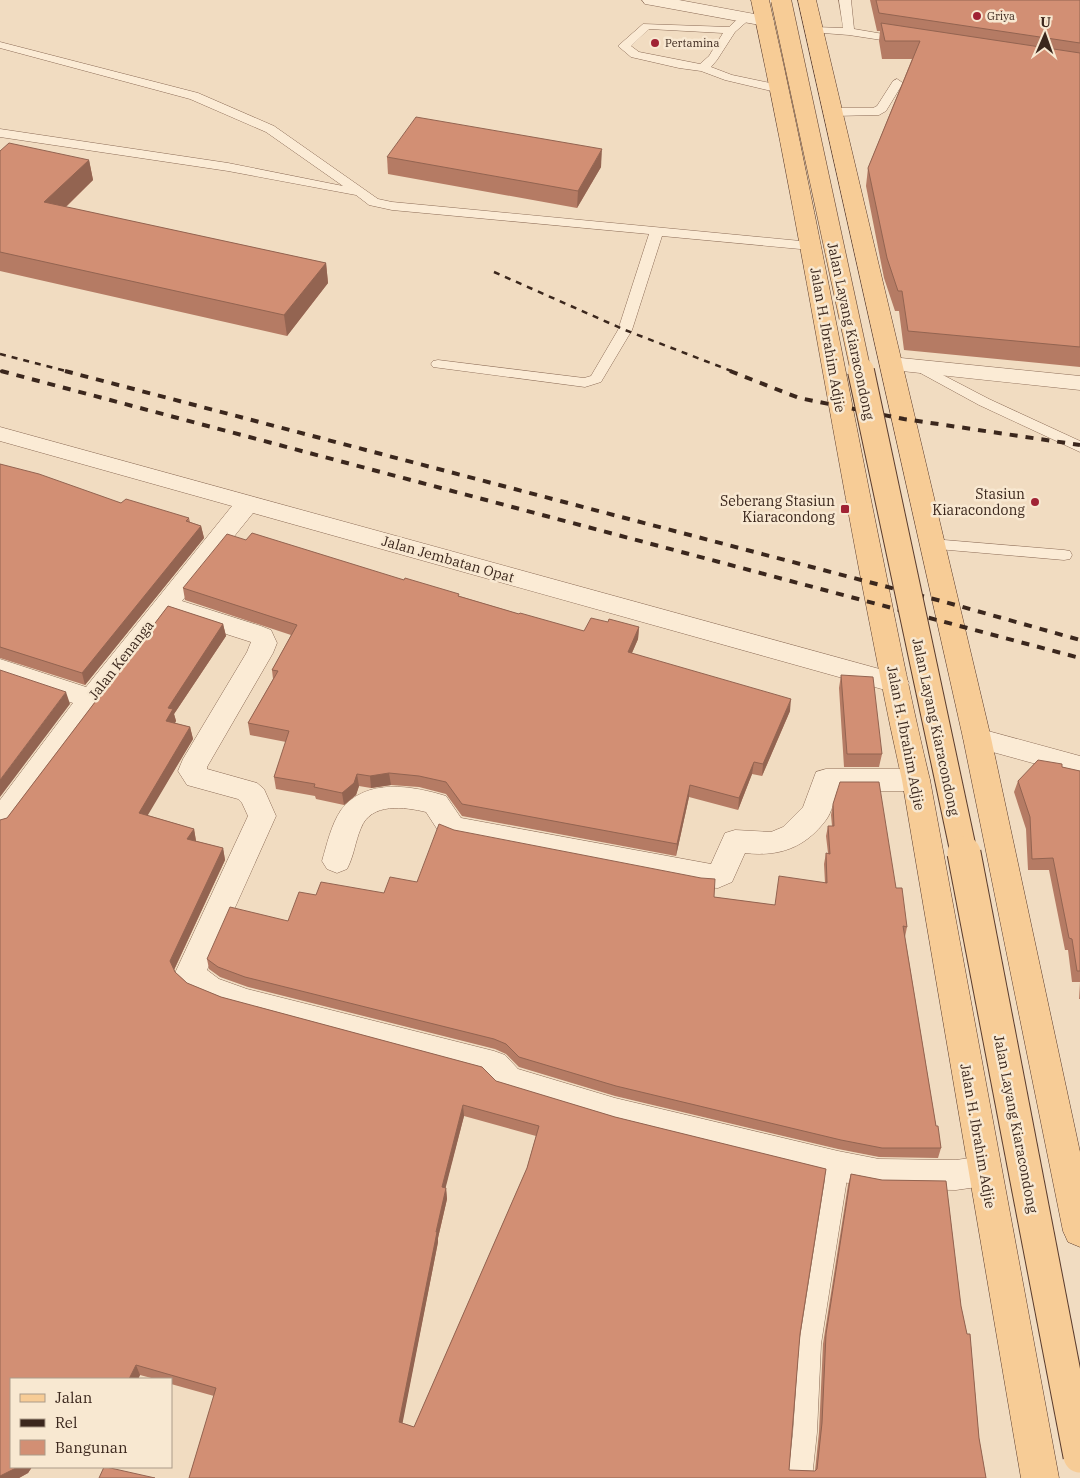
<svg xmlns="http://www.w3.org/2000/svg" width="1080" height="1478" viewBox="0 0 1080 1478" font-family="'IBM Plex Serif',serif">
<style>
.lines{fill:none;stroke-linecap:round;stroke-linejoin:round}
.service-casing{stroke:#8c6c57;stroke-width:1}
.minor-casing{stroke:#8c6c57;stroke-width:1}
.primary-casing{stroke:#5a3b2c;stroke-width:1}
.service{fill:#fbebd5;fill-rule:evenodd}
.minor{fill:#fbebd5;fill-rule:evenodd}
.primary{fill:#f7cc96;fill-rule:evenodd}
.rail-far1{stroke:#3b271d;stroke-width:2.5;stroke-dasharray:6 6;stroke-linecap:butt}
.rail{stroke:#3b271d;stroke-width:4;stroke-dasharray:8 8;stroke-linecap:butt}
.primary-bridge-far2-casing{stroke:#5a3b2c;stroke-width:21;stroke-linecap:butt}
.primary-bridge-far1-casing{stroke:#5a3b2c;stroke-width:28;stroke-linecap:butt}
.primary-bridge-casing{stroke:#5a3b2c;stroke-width:35;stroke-linecap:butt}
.primary-bridge-far2{stroke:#f7cc96;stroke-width:20}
.primary-bridge-far1{stroke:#f7cc96;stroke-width:26}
.primary-bridge{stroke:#f7cc96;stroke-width:33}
.wall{fill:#b57b64;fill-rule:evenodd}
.shaded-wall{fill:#936451}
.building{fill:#d28f74;stroke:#936451;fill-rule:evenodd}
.poi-dot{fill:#a02334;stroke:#f8e8d1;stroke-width:2}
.labels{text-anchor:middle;stroke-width:5;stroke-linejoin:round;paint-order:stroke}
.far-poi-label{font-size:11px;fill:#3b271d;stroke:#f8e8d1;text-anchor:start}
.street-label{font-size:14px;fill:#3b271d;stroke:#f8e8d1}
.poi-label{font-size:14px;fill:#3b271d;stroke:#f8e8d1;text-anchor:end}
</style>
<rect width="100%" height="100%" fill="#f1dcc1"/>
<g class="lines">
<!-- service casing -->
<g class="service-casing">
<g id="service">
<path d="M839 0H851L854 29 901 37 907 40 901 43 849 35 810 32 808 30 814 27 843 28Z"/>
<path d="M746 14 752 17 735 32 717 60 711 67 732 75 784 86 786 89 784 92 780 93 725 80 701 71 679 68 631 57 618 46 643 24 729 27 742 15ZM649 29 723 33 709 56 700 64 639 52 631 46Z"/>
<path d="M0 42 198 93 274 126 378 199 392 202 811 242 818 246 811 250 662 236 632 330 601 382 585 387 433 367 431 364 433 361 438 360 584 378 591 376 618 330 649 234 392 210 369 205 356 195 228 171 0 137V129L228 163 343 186 266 132 190 99 0 48Z"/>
<path d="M897 79 903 83 886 111 879 115 833 116 827 112 833 108H873L877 106 893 81Z"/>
<path d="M918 362 989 399 1080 441V452L979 405 913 369 911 366 913 363Z"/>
<path d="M932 539 1064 550 1070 551 1072 555 1070 559 1064 560 926 548 924 544 926 540Z"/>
<path d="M838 1156 846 1159 849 1166 821 1344 817 1432 812 1478H788L793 1432 799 1344 827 1166 830 1159Z"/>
</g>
</g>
<!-- minor casing -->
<g class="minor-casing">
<g id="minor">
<path d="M642 0H679L765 16 771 17 774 21 771 25 765 26 651 5 645 4Z"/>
<path d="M891 357 1080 376V390L883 369 880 364 883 359Z"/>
<path d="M0 427 905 676 909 683 905 690 896 693 253 513 182 601 261 626 271 630 277 643 273 653 207 767V769L257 783 264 789 276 816 207 970 219 979 247 989 494 1051 505 1055 518 1069 615 1098 838 1151 879 1159 956 1160 984 1156 996 1160 1001 1171 996 1182 984 1186 956 1190 879 1189 838 1181 615 1126 497 1090 484 1076 224 1007 191 993 179 982 175 973 248 816 242 803 238 799 187 785 178 771 183 759 247 652 251 642 170 616 10 829 0 832V800L73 703 0 679V659L86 687 232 506 0 441Z"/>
<path d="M977 728 1080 756V776L967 745 963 738 967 731Z"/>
<path d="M826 769H916L926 772 930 780 926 788 916 791H837C834 800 832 812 826 820 805 848 779 857 745 853L732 882 718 888 700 887 455 839 439 832 426 812C405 807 371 802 361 828 355 842 354 856 347 869L337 873 327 869 322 861C327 844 331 825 341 810 366 777 413 786 446 796L461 818 711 864 725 833 735 830 771 832 783 827 803 807 816 772Z"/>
</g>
</g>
<!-- primary casing -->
<g class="primary-casing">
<g id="primary">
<path d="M751 0H769C812 188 846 379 885 569 899 639 913 710 930 780L1059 1478H1021L902 780C886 710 873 639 859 569 823 379 792 188 751 0Z"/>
<path d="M798 0H816L991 738 1080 1152V1247L1068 1242 1063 1231 963 738Z"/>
</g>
</g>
<!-- service -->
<use href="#service" class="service"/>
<!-- minor -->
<use href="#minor" class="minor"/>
<!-- primary -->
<use href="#primary" class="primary"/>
<!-- rail-far1 -->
<g class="rail-far1">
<path d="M494 272 625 330 734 372"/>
<path d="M0 354 70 372"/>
<path d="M0 371 5 372"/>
</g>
<!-- rail -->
<g class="rail">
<path d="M1 371 1080 658"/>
<path d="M65 371 945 602 1080 640"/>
<path d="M730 371 799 398 904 419 1080 445"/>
</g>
<!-- primary-bridge-far2 casing -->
<g class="primary-bridge-far2-casing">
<path id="primary-bridge-far2" d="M781 0 861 372"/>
</g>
<!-- primary-bridge-far1 casing -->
<g class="primary-bridge-far1-casing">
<path id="primary-bridge-far1" d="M861 371 964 854"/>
</g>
<!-- primary-bridge casing -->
<g class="primary-bridge-casing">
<path id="primary-bridge" d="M964 853 1080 1456"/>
</g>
<!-- primary-bridge-far2 -->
<use href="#primary-bridge-far2" class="primary-bridge-far2"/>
<!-- primary-bridge-far1 -->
<use href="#primary-bridge-far1" class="primary-bridge-far1"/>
<!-- primary-bridge -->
<use href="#primary-bridge" class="primary-bridge"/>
</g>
<!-- wall -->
<g class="wall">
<path d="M870 0H1080V367L904 350 899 311H895L884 278 866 186 868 168 912 59H882L879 41 880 31H877Z"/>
<path d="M0 151 89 160 93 180 66 207 326 263 328 283 287 336 0 271Z"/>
<path d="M387 157 601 167 577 208 388 174Z"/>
<path d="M0 464 121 503 189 518 190 522 201 526 204 538 85 685 0 658Z"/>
<path d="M246 540 459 596 519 614 584 631 608 622 639 627 638 639 632 653 790 711 762 776 752 774 738 810 689 797 676 856 462 816 446 794 419 787 391 785 371 788 359 786 356 795 344 805 316 799 315 796 276 789 274 777 286 742 250 735 248 723 273 679 272 670 291 635 185 600 183 588Z"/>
<path d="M168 606 223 624 226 636 174 714 176 721 175 723 190 727 193 739 147 815 194 829 196 841 223 848 225 860 174 970 175 972 187 983 221 997 482 1067 496 1081 615 1117 826 1169 800 1334 789 1470 815 1471 819 1432 823 1344 848 1185 851 1174 882 1180 946 1181 961 1306 967 1334H970L979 1438 986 1478H189L214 1396 171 1384V1379H155L140 1375 138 1379H11V1467H32L28 1473 19 1478H0V820L7 818ZM464 1116 536 1136 527 1168 414 1427 402 1423 438 1242V1238L447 1199 446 1188H445Z"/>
<path d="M841 675 882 754 879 767H844L839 688Z"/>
<path d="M1062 767 1080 771V999H1079L1080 982H1072L1068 950H1065L1049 870H1028L1026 829 1014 792 1018 781Z"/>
<path d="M833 804 896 888 907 927 905 937 936 1126 941 1148 938 1158 879 1157 838 1149 615 1096 519 1067 506 1054 495 1049 248 987 220 977 209 969 207 959 288 921 316 895 384 893 417 882 454 830 714 897 774 905 825 883 824 864 826 853H828L826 836 828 826H832L831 815Z"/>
</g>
<!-- shaded-wall -->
<g class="shaded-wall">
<path d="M602 149 601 167 577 208 578 191Z"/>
<path d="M89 160 93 180 49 223 44 202Z"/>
<path d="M326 263 328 283 287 336 284 315Z"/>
<path d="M201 526 204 538 85 685 82 673Z"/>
<path d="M223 624 226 636 174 714 176 721 169 733 166 721 168 708Z"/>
<path d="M639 627 638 639 627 664 628 652Z"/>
<path d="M66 692 70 704 0 797V780Z"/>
<path d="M791 699 790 711 762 776 763 764Z"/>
<path d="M190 727 193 739 142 825 139 813Z"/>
<path d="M754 762 752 774 738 810 739 798Z"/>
<path d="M389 773 391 785 371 788 370 776Z"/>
<path d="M357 774 359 786 356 795 344 805 342 793Z"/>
<path d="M690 785 689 797 676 856 677 844Z"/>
<path d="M194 829 196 841 190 851 187 839Z"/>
<path d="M223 848 225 860 173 972 170 961Z"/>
<path d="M463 1105 464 1116 443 1198 442 1187Z"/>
<path d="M446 1188 447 1199 438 1238V1242L401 1431 399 1422 436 1232Z"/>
<path d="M136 1365 140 1375 138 1379H129Z"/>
<path d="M18 1467H32L28 1473 19 1478H0V1476Z"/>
</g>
<!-- building -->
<g class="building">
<path d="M876 0H1080V43L879 13Z"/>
<path d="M881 23 1080 53V347L908 331 902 291H898L887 258 868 168 920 41H885Z"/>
<path d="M416 117 602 149 578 191 387 157Z"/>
<path d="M9 143 89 160 44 202 326 263 284 315 0 252V151Z"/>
<path d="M0 464 39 474 121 503 126 499 189 518 186 521 201 526 82 673 0 647Z"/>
<path d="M252 533 404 580 405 578 459 594 458 596 519 614 520 613 584 631 591 618 608 622 609 619 639 627 628 652 791 699 763 764 754 762 739 798 690 785 677 844 462 804 446 782 419 776 389 773 370 776 357 774 354 783 342 793 314 787 315 784 274 777 289 731 248 723 278 671 272 670 297 625 183 588 227 534 246 540Z"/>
<path d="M168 606 223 624 168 708 173 709 166 721 190 727 139 813 194 829 187 839 223 848 170 961 175 972 187 983 221 997 482 1067 496 1081 615 1117 826 1169 800 1334 789 1470 815 1471 817 1469 822 1423 826 1334 851 1174 882 1180 946 1181 961 1306 967 1334H970L979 1438 986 1478H189L216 1388 136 1365 129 1379H11V1467H18L0 1476V820L7 818ZM463 1105 539 1126 527 1168 414 1427 399 1422 437 1232H436L446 1188 442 1187Z"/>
<path d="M0 670 66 692 0 780Z"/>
<path d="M841 675 873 677 882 754H847Z"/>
<path d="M1038 760 1062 764V767L1080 771V971H1077L1072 939 1069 938 1053 858 1032 859 1030 817 1018 781Z"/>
<path d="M840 782H879L896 888H902L907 927 903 926 936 1126H938L941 1148H882L841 1140 616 1086 519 1057 506 1044 494 1039 245 977 218 967 207 959 230 907 288 921 299 892 316 895 321 882 384 893 390 877 417 882 439 824 454 830 701 878 715 879 714 897 775 905 779 876 827 883 826 853 830 854 828 826H834L833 804Z"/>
<path d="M104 1467H106L155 1478H99Z"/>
</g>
<!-- markers -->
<g class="poi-dot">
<circle cx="977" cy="16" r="5"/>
<circle cx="655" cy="43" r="5"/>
<circle cx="1035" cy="502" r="5"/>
<rect x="840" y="504" width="10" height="10" rx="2.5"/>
</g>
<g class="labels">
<!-- far-poi labels -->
<g class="far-poi-label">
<text x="987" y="20">Griya</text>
<text x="665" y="47">Pertamina</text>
</g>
<!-- street labels -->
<g class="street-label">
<text transform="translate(851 331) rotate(78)" y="5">Jalan Layang Kiaracondong</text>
<text transform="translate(828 340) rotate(80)" y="5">Jalan H. Ibrahim Adjie</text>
<text transform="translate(448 559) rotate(16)" y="5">Jalan Jembatan Opat</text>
<text transform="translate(121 660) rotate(-52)" y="5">Jalan Kenanga</text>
<text transform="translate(936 727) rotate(78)" y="5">Jalan Layang Kiaracondong</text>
<text transform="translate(906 738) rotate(79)" y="5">Jalan H. Ibrahim Adjie</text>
<text transform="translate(1016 1124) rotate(79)" y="5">Jalan Layang Kiaracondong</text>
<text transform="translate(978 1136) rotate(80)" y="5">Jalan H. Ibrahim Adjie</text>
</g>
<!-- poi labels -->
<g class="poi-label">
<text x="1025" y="499">Stasiun<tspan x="1025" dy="16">Kiaracondong</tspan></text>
<text x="835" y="506">Seberang Stasiun<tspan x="835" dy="16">Kiaracondong</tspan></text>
</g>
</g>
<!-- legend -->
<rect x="10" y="1378" width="162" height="90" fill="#f8e8d1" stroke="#ac9b89"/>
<rect x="20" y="1394" width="25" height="8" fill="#f7cc96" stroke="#ac9b89"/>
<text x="55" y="1403" font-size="15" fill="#3b271d">Jalan</text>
<rect x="20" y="1419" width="25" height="8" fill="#3b271d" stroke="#ac9b89"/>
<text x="55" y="1428" font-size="15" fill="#3b271d">Rel</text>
<rect x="20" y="1440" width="25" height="15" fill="#d28f74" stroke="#ac9b89"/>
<text x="55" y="1453" font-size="15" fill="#3b271d">Bangunan</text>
<!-- north arrow -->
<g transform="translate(1045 35) rotate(2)" stroke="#f8e8d1" stroke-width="4" paint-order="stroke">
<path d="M0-4L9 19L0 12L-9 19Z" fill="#3b271d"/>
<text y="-8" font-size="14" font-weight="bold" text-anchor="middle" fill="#3b271d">U</text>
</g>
</svg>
